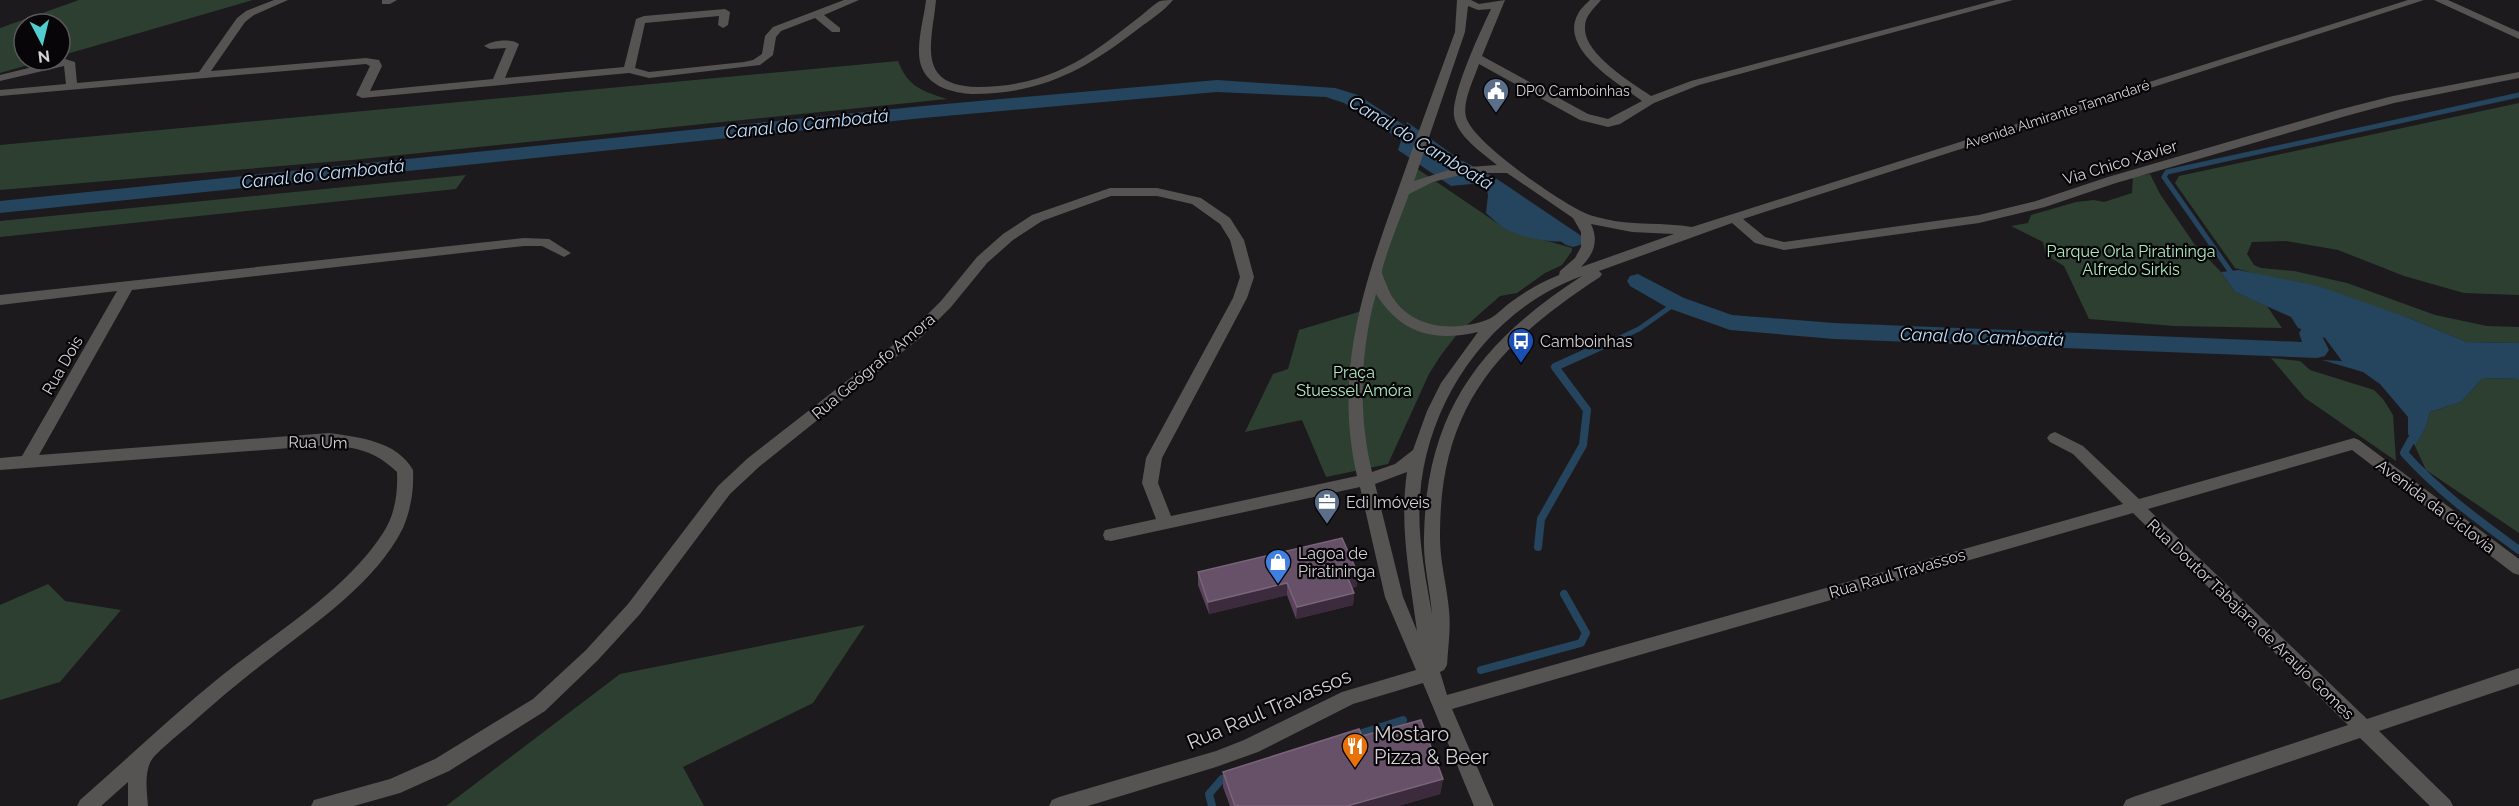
<svg xmlns="http://www.w3.org/2000/svg" width="2519" height="806" viewBox="0 0 2519 806" font-family="Raleway,sans-serif">
<style>
.green{fill:#2c3f31}
.water{fill:#25445d}
.lines{fill:none;stroke-linecap:round;stroke-linejoin:round}
.stream-far1{stroke:#25445d;stroke-width:5}
.stream{stroke:#25445d;stroke-width:8}
.canal{fill:#25445d;fill-rule:evenodd}
.minor{fill:#565452;fill-rule:evenodd}
.wall{fill:#5a425c}
.shaded-wall{fill:#3c2b3d}
.building{fill:#675169;stroke:#78657a;stroke-width:1.5}
.labels{text-anchor:middle;stroke-width:4.5;stroke-linejoin:round;paint-order:stroke}
.far-poi-label{font-size:14px;fill:#d4d1d4;stroke:#070507;text-anchor:start}
.far-street-label{font-size:14px;fill:#d4d1d4;stroke:#070507}
.street-label{font-size:16px;fill:#d4d1d4;stroke:#070507}
.park-label{font-size:16px;fill:#aeebbf;stroke:#070507}
.poi-label{font-size:16px;fill:#d4d1d4;stroke:#070507;text-anchor:start}
.water-label{font-size:18px;font-style:italic;fill:#bfdffb;stroke:#070507}
.near-street-label{font-size:20px;fill:#d4d1d4;stroke:#070507}
.near-poi-label{font-size:20px;fill:#d4d1d4;stroke:#070507;text-anchor:start}
</style>
<rect width="100%" height="100%" fill="#1d1a1d"/>
<!-- green -->
<g class="green">
<path d="M79 0H253L60 56V24H24V60H45L0 73V28Z"/>
<path d="M898 61C908 87 922 91 947 99L352 160 0 190V145Z"/>
<path d="M2519 103V295L2464 293 2404 276 2338 250 2286 241 2252 242 2247 254 2254 265 2261 268 2294 271 2347 283 2435 315 2487 326 2519 327V343L2467 342 2409 318 2235 268 2175 183 2179 176Z"/>
<path d="M1413 166 1506 229 1572 248V251L1562 265 1545 273 1517 293 1500 296 1459 332 1441 355 1429 374 1388 464 1326 477 1302 420 1245 432 1273 374 1288 369 1299 330 1365 310Z"/>
<path d="M2150 174 2160 194 2195 245 2221 272 2235 292 2267 306 2282 328 2174 326 2089 319 2064 266 2046 255 2043 242 2011 226 2028 223 2031 215 2076 202 2094 200 2104 202 2132 193 2133 177Z"/>
<path d="M466 175 456 189 0 237V221Z"/>
<path d="M2271 358 2300 361 2310 370 2374 390 2383 399 2393 415 2396 461 2305 398Z"/>
<path d="M2483 378 2519 379V533L2426 470 2415 446 2426 427 2430 412 2461 402Z"/>
<path d="M48 584 65 601 121 610 60 682 0 700V605Z"/>
<path d="M865 625 813 703 683 767 704 806H446L620 674Z"/>
</g>
<!-- water -->
<g class="water">
<path d="M1407 122 1573 240C1558 245 1518 237 1504 228 1498 224 1492 218 1486 213L1488 195 1486 186 1472 184 1451 186 1398 150Z"/>
<path d="M2239 270 2318 286 2409 318 2467 342 2519 343V379L2483 378 2461 402 2430 412 2426 427 2415 446 2408 434V417L2380 384 2363 372 2322 360 2342 361 2325 338 2298 328 2291 317 2235 292 2221 272Z"/>
</g>
<g class="lines">
<!-- stream-far1 -->
<g class="stream-far1">
<path d="M2230 271 2164 177 2167 172 2519 95"/>
<path d="M1607 344 1639 329 1676 303"/>
</g>
<!-- stream -->
<g class="stream">
<path d="M2411 440 2404 453C2438 491 2478 520 2519 550"/>
<path d="M1538 547 1541 519 1583 445 1587 410 1555 367 1610 342"/>
<path d="M1481 670 1581 643 1586 633 1564 594"/>
<path d="M1353 736 1403 720"/>
<path d="M1212 806 1209 794 1222 779 1231 776"/>
</g>
<!-- canal -->
<g class="canal">
<path d="M1217 80 1335 88 1358 95 1436 146 1439 150 1436 154H1422L1344 103 1326 97 1217 92 923 118 0 213V201L923 106Z"/>
<path d="M1463 161 1497 179 1580 235 1584 240 1580 245 1573 247 1566 245 1456 171 1453 167 1456 163Z"/>
<path d="M1638 274 1684 298 1732 315 1834 323 2302 342 2299 333 2302 328 2310 325 2318 328 2329 350 2325 356 2317 358 1834 339 1730 330 1668 308 1630 286 1627 281 1630 276Z"/>
</g>
<!-- minor -->
<g class="minor">
<path d="M274 0H288L254 15 245 22 211 71 366 58 379 60 382 66 370 91 493 79 506 48 490 49 484 46C492 40 511 38 519 44L505 78 624 67 636 19 644 16 725 9 730 12 728 25 723 28 718 25 719 16 645 23 635 68 649 72 744 62 753 60 762 54 765 36 773 27 844 0H859L824 15 840 28V32H832L815 18 781 31 776 37 773 55 760 65 649 78 629 73 362 98 356 95 370 66 366 64 0 96V90L66 84 64 66 0 81V75L65 59 75 62 77 83 199 72 237 18 246 11Z"/>
<path d="M382 0H397L390 4H382Z"/>
<path d="M926 0H936C932 43 915 86 978 87 1021 87 1058 75 1094 51 1110 40 1126 27 1142 15 1147 11 1154 4 1160 1 1164 0 1169 0 1173 0 1164 11 1150 20 1138 29 1085 70 1041 94 972 94 953 93 930 87 922 68 914 49 924 20 926 0Z"/>
<path d="M1457 0H1471L1479 4 1505 0 1482 56 1588 114 1608 119 1642 101C1619 84 1558 49 1578 14 1580 9 1586 4 1590 0H1601C1594 9 1585 15 1585 27 1583 54 1632 83 1651 96L1691 81 1996 0H2013L1699 85 1654 103 1620 124 1608 127 1580 120 1479 64C1474 79 1462 102 1466 117 1473 143 1558 200 1583 212 1590 216 1598 217 1605 219 1634 226 1663 222 1692 227L2408 0H2424L1743 219 1765 237 1784 242 1979 215 2036 201 2108 177 2338 110 2393 96 2519 72V78L2394 103 2346 116 2116 183 2045 207 1979 223 1784 250 1755 243 1732 223 1599 271 1602 274 1600 277C1496 345 1439 408 1440 538 1440 562 1447 586 1449 610 1451 629 1448 647 1447 665L1444 670 1440 672 1447 695 2123 504 2073 454 2050 442 2047 438 2050 434 2055 432 2083 446 2139 499 2354 438 2359 440 2519 559V575L2513 573 2352 450 2148 509 2367 719 2519 668V684L2379 731 2450 800 2453 806H2430L2360 738 2159 806H2123L2126 800 2133 797 2348 725 2133 513 1452 709 1494 806H1474L1423 683 1353 704 1258 752 1216 767 1088 806H1049L1052 800 1059 797 1216 751 1244 740 1342 692 1416 670 1385 597 1360 487 1111 541 1105 540 1103 535 1105 530 1156 519 1142 483 1146 458 1233 298 1240 277 1230 240 1220 224 1192 204 1157 196H1111L1042 221 1013 240 987 263 951 307 921 337 760 466 730 494 640 614 598 660 545 711 449 771 400 793 354 806H311L314 800 390 779 435 759 533 699 586 650 628 604 718 486 748 458 911 331 941 301 977 257 1003 234 1032 215 1110 188H1157L1201 198 1230 218 1244 240 1254 277 1247 298 1162 458 1158 483 1171 516 1357 476C1333 371 1364 284 1399 187 1417 135 1436 84 1455 32ZM1468 6 1478 10 1491 9C1481 30 1451 94 1454 116 1457 136 1482 153 1497 165L1455 168 1414 181 1465 32ZM1468 173H1507L1573 218 1581 232V247L1575 258 1560 271 1559 275C1541 282 1526 291 1511 302 1504 307 1496 316 1489 319 1452 334 1403 328 1387 286 1386 283 1383 277 1382 273 1382 262 1404 209 1409 194L1433 182ZM1591 224 1632 232 1674 234 1581 267C1594 254 1599 241 1591 224ZM1582 276C1480 342 1426 412 1424 537 1423 563 1430 588 1432 614 1425 575 1417 536 1420 496 1427 400 1490 309 1582 276ZM1376 294C1402 334 1433 342 1478 332L1441 383 1427 411 1413 450 1395 464 1372 472C1358 415 1360 351 1376 294ZM1407 472C1399 526 1410 577 1417 631L1403 597 1375 484Z"/>
<path d="M2434 0H2448L2519 32V39Z"/>
<path d="M524 238 549 239 571 253 564 257 542 246H524L132 290 39 455 329 433C358 437 397 441 413 470 414 490 411 509 403 528 376 582 319 620 273 656 245 677 218 700 192 723 183 731 156 752 151 761 144 773 147 793 148 806H128V782L101 806H77L80 800C127 759 172 716 220 677 273 634 346 591 383 533 395 515 398 493 397 472 375 451 358 448 329 445L0 470V458L22 456 117 291 0 305V295Z"/>
</g>
</g>
<!-- wall -->
<g class="wall">
<path d="M1198 572 1357 586 1352 588 1354 593 1353 605 1296 619 1287 595 1209 614 1198 585Z"/>
<path d="M1362 736 1443 779 1440 794 1398 806H1230L1223 787V772Z"/>
</g>
<!-- shaded-wall -->
<g class="shaded-wall">
<path d="M1358 574 1357 586 1346 589 1347 576Z"/>
<path d="M1287 583V595L1209 614 1208 602Z"/>
<path d="M1354 593 1353 605 1296 619 1297 607Z"/>
<path d="M1443 779 1440 794 1398 806H1347Z"/>
</g>
<!-- building -->
<g class="building">
<path d="M1342 538 1358 574 1347 576 1354 593 1297 607 1287 583 1208 602 1198 572Z"/>
<path d="M1421 720 1443 779 1347 806H1235L1223 772 1359 729 1362 736Z"/>
</g>
<!-- icons -->
<defs>
<g id="civic-pin" transform="scale(1.35)"><path d="M0 17L-7.5 6A9.5 9.5 0 1 1 7.5 6Z" fill="#5c6f8a" stroke="#070507"/><path d="M-.6-6.5H3V-4.5H.6V-3L4-1V1h2V6H-6V1h2V-1L-.6-3ZM-1.2 2.5V6h2.4V2.5Z" fill="#fff"/></g>
<g id="bus-pin" transform="scale(1.35)"><path d="M0 17L-7.5 6A9.5 9.5 0 1 1 7.5 6Z" fill="#1a4fb4" stroke="#070507"/><path d="M-5-6H5V4H4V6H2V4H-2V6H-4V4H-5ZM-3.5-4V0h7V-4ZM-3.5 1.2v1.5H-2V1.2ZM2 1.2v1.5H3.5V1.2Z" fill="#fff"/></g>
<g id="office-pin" transform="scale(1.35)"><path d="M0 17L-7.5 6A9.5 9.5 0 1 1 7.5 6Z" fill="#5c6f8a" stroke="#070507"/><path d="M-6-3h4V-5.5h4V-3h4V5H-6ZM-1-4.5V-3h2v-1.5ZM-6 0V1H6V0Z" fill="#fff"/></g>
<g id="shop-pin" transform="scale(1.35)"><path d="M0 17L-7.5 6A9.5 9.5 0 1 1 7.5 6Z" fill="#3f7fe0" stroke="#070507"/><path d="M-5-2.5h2.3a2.7 3.5 0 0 1 5.4 0H5L5.5 6h-11ZM-1.5-2.5h3a1.5 2.3 0 0 0-3 0Z" fill="#fff"/></g>
<g id="restaurant-pin" transform="scale(1.35)"><path d="M0 17L-7.5 6A9.5 9.5 0 1 1 7.5 6Z" fill="#e8710a" stroke="#070507"/><path d="M-5-6h1v4h1v-4h1v4h1v-4h1v5L-1.5 .5V6h-2V.5L-5-1ZM5-6V6H3V1.5H1.5Q1.5-4 5-6Z" fill="#fff"/></g>
</defs>
<g fill-rule="evenodd">
<use href="#civic-pin" x="1496" y="91"/>
<use href="#bus-pin" x="1521" y="341"/>
<use href="#office-pin" x="1327" y="502"/>
<use href="#shop-pin" x="1278" y="562"/>
<use href="#restaurant-pin" x="1355" y="746"/>
</g>
<g class="labels">
<!-- far-poi labels -->
<g class="far-poi-label">
<text x="1516" y="96">DPO Camboinhas</text>
</g>
<!-- far-street labels -->
<g class="far-street-label">
<text transform="translate(2057 114) rotate(-18)" y="5">Avenida Almirante Tamandaré</text>
</g>
<!-- street labels -->
<g class="street-label">
<text transform="translate(2120 162) rotate(-17)" y="6">Via Chico Xavier</text>
<text transform="translate(62 365) rotate(-60)" y="6">Rua Dois</text>
<text transform="translate(873 366) rotate(-40)" y="6">Rua Geógrafo Amora</text>
<text transform="translate(318 442) rotate(1)" y="6">Rua Um</text>
<text transform="translate(2436 506) rotate(37)" y="6">Avenida da Ciclovia</text>
<text transform="translate(1897 573) rotate(-16)" y="6">Rua Raul Travassos</text>
<text transform="translate(2251 619) rotate(44)" y="6">Rua Doutor Tabajara de Araujo Gomes</text>
</g>
<!-- park labels -->
<g class="park-label">
<text x="2131" y="257">Parque Orla Piratininga<tspan x="2131" dy="18">Alfredo Sirkis</tspan></text>
<text x="1354" y="378">Praça<tspan x="1354" dy="18">Stuessel Amóra</tspan></text>
</g>
<!-- poi labels -->
<g class="poi-label">
<text x="1540" y="347">Camboinhas</text>
<text x="1346" y="508">Edi Imóveis</text>
<text x="1298" y="559">Lagoa de<tspan x="1298" dy="18">Piratininga</tspan></text>
</g>
<!-- water labels -->
<g class="water-label">
<text transform="translate(807 124) rotate(-6)" y="6">Canal do Camboatá</text>
<text transform="translate(1421 143) rotate(31)" y="6">Canal do Camboatá</text>
<text transform="translate(323 174) rotate(-6)" y="6">Canal do Camboatá</text>
<text transform="translate(1982 337) rotate(2)" y="6">Canal do Camboatá</text>
</g>
<!-- near-street labels -->
<g class="near-street-label">
<text transform="translate(1269 709) rotate(-23)" y="7">Rua Raul Travassos</text>
</g>
<!-- near-poi labels -->
<g class="near-poi-label">
<text x="1374" y="741">Mostaro<tspan x="1374" dy="23">Pizza &amp; Beer</tspan></text>
</g>
</g>
<!-- north arrow -->
<g transform="translate(42 42) rotate(173)"><circle r="28" fill="#070507" stroke="#595759" stroke-width="1.5"/>
<path d="M0-4.5L10 22L0 15L-10 22Z" fill="#52cdcf"/>
<text y="-9" font-size="16" font-weight="bold" text-anchor="middle" fill="#d4d1d4">N</text>
</g>
</svg>
